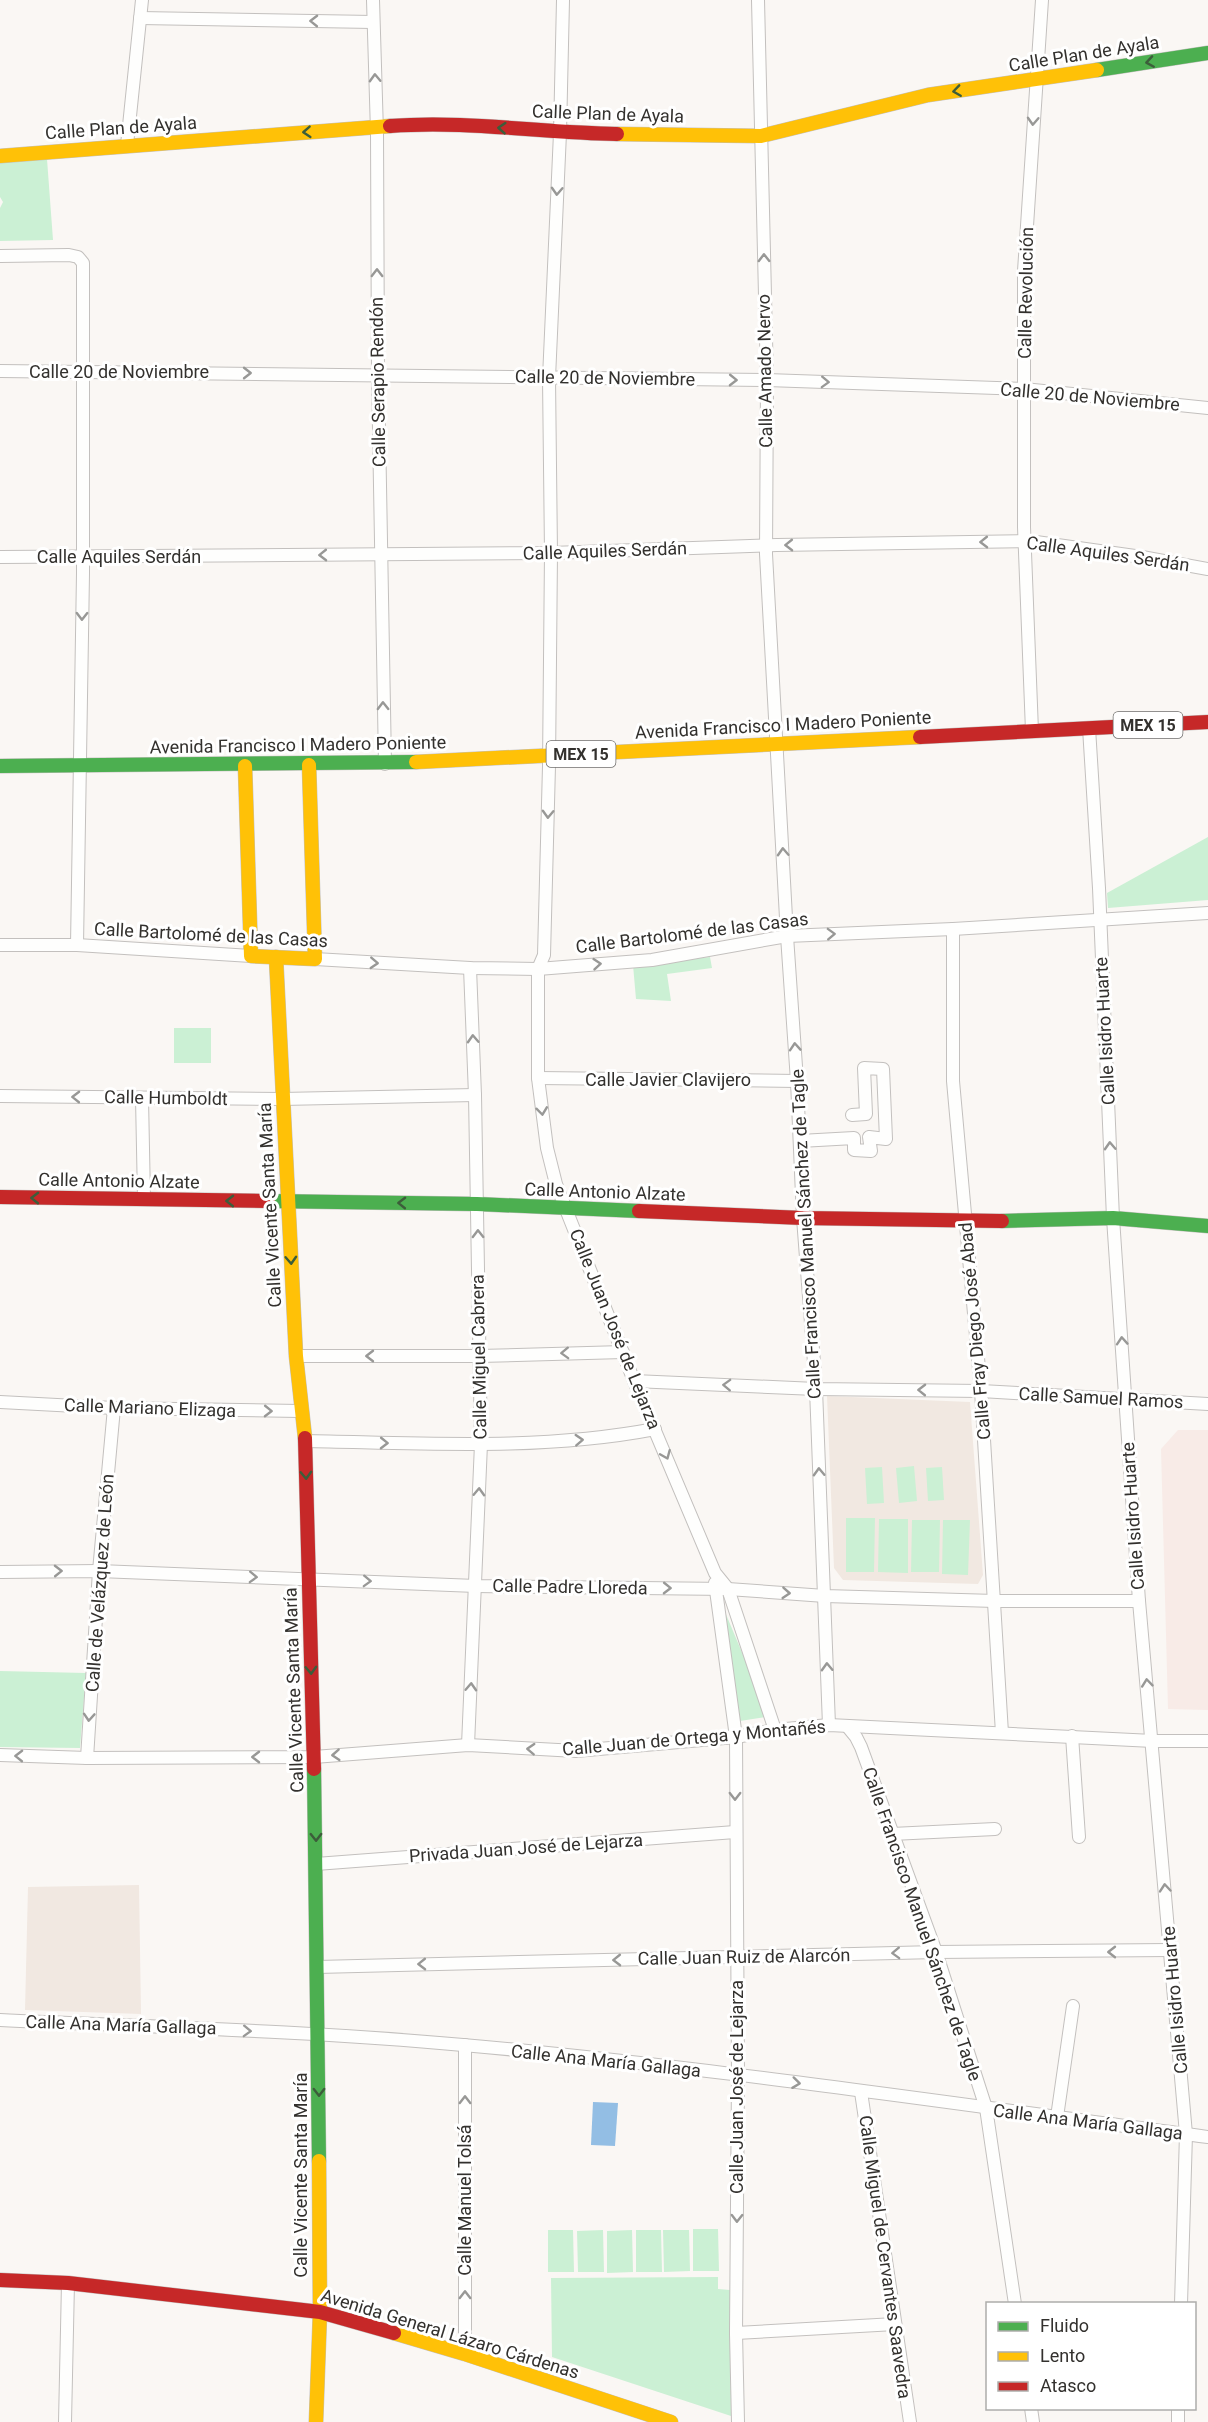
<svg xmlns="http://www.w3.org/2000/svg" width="1208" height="2422" viewBox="0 0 1208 2422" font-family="Roboto,sans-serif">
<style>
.built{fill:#f1e8e1}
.medical{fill:#f8ebe7}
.green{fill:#cbf0d4}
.water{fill:#93bee4}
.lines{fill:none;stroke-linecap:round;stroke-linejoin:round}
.street-casing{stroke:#c3c0be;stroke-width:14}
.fast-casing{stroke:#c3c0be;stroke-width:15}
.slow-casing{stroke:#c3c0be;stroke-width:15}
.jam-casing{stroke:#c3c0be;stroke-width:15}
.street{stroke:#fefefd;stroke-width:12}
.fast{stroke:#4caf50;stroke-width:14}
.slow{stroke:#ffc107;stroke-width:14}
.jam{stroke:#c62828;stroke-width:14}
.oneway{stroke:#989896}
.oneway2{stroke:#3c5d3a}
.labels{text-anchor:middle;stroke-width:6;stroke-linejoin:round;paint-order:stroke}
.shield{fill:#fff;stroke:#706f6d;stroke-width:1.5}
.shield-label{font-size:16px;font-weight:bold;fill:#33312e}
.street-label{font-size:18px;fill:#33312e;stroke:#fff}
</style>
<rect width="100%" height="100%" fill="#faf7f4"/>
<!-- built -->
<g class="built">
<path d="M827 1396 970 1402 983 1575 978 1584 843 1580 834 1568Z"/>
<path d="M139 1885 141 2014 25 2010 28 1887Z"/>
</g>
<!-- medical -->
<path class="medical" d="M1178 1430H1208V1710L1168 1709 1161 1449Z"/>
<!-- green -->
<g class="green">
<path d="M47 159 53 240 0 241V208L3 202 0 197V162Z"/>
<path d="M1208 837V900L1108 908 1107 893Z"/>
<path d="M710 957 712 968 667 974 671 1001 636 999 633 965Z"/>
<rect x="174" y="1028" width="37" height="35"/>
<path d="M914 1466 917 1501 899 1503 896 1468Z"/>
<path d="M882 1467 884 1503 867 1504 865 1468Z"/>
<path d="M942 1467 944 1500 928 1501 926 1468Z"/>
<path d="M846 1518H875L874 1572H846Z"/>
<path d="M879 1519H908V1573L878 1572Z"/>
<path d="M912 1520H940L939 1572H911Z"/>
<path d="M943 1520H970L968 1575 942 1574Z"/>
<path d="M725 1612 767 1712 766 1717 740 1721 736 1717Z"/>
<path d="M0 1671 86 1673 80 1748 0 1747Z"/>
<path d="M693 2229H718L719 2271H693Z"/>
<path d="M548 2230H573L574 2272H548Z"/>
<path d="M603 2230 604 2272H578L577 2231Z"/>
<path d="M632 2230 633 2272 607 2273V2231Z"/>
<path d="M636 2230H661L662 2272H636Z"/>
<path d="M663 2230H689L690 2271 664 2272Z"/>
<path d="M718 2277V2289L730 2290 731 2416 552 2357 551 2278Z"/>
</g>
<!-- water -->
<path class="water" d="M593 2102 618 2103 615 2146 591 2145Z"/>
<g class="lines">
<!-- street casing -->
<g class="street-casing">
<g id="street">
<path d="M373 0 377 132 378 374 385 764"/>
<path d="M563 0 560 133 549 378 551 553 549 766 544 955 538 969V1078L547 1148 556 1184 634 1381 715 1573 728 1589 775 1730"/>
<path d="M758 0 767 380 766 554 787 936 797 1081 803 1218 816 1389 829 1725"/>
<path d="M140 18 373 22"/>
<path d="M127 145 142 0"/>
<path d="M0 256 69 255 78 257 83 263V573L77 945"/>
<path d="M0 371 767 380 1024 389 1208 408"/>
<path d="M0 557 551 553 777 545 1029 541 1142 557 1208 569"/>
<path d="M1089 728 1099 888 1113 1218 1139 1601 1186 2134 1181 2304"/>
<path d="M1032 731 1024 527V271L1042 0"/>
<path d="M953 929V1081L981 1391 1002 1733"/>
<path d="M0 945H77L251 956"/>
<path d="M315 959 470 968 538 969 652 960 787 936 953 929 1208 913"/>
<path d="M538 1078 797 1081"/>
<path d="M0 1096 282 1099 475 1095"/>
<path d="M142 1098 144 1199"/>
<path d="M800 1141 854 1138V1150L871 1151 869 1137 886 1139 883 1069 864 1068 866 1114 852 1115"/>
<path d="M296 1356H479L623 1352"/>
<path d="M634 1381 816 1389 981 1391 1208 1404"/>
<path d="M0 1402 114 1408 300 1411"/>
<path d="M305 1441C421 1443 540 1451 655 1429"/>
<path d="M0 1572 99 1571 476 1586 728 1589 825 1596 995 1601H1139"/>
<path d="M715 1583 736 1737 738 2076 736 2333 738 2422"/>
<path d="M847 1726 856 1737 861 1747 936 1952 986 2108 1015 2304"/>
<path d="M1072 1736 1079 1837"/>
<path d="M468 1745 481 1444 475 1095 470 968"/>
<path d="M0 1755 87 1758 314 1757 468 1745 576 1751 736 1737 775 1730 829 1725 1153 1741H1208"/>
<path d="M87 1758 99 1571 114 1408"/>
<path d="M892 1834 995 1829"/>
<path d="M316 1864 735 1832"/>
<path d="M317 1967 936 1952 1170 1950"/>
<path d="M0 2020C154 2027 309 2031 463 2045 712 2067 960 2105 1208 2137"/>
<path d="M861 2092 910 2422"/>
<path d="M1057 2117 1073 2006"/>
<path d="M736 2333 895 2324"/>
<path d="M465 2354V2045"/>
<path d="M1031 2408 1033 2422"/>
<path d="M65 2422 68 2283"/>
<path d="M1178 2422V2408"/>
</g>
</g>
<!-- fast casing -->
<g class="fast-casing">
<g id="fast">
<path d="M1097 70 1208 53"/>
<path d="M0 766 416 762"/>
<path d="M268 1201 477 1204 639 1211"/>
<path d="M1002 1221 1113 1218 1208 1226"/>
<path d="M314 1769 319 2161"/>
</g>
</g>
<!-- slow casing -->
<g class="slow-casing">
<g id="slow">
<path d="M617 134 761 136 928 95 1097 70"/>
<path d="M0 156 390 126"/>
<path d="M416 762 920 737"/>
<path d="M245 766 251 956 315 959 309 765"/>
<path d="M276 957 296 1356 305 1438"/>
<path d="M394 2333 465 2354 671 2422"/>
<path d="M316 2422 320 2312 319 2161"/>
</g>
</g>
<!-- jam casing -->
<g class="jam-casing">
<g id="jam">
<path d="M390 126C466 120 542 133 617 134"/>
<path d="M920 737 1208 722"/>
<path d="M0 1197 268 1201"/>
<path d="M639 1211 803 1218 1002 1221"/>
<path d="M305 1438 314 1769"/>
<path d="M0 2280 68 2283 320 2312 394 2333"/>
</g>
</g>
<!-- street -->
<use href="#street" class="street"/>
<!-- fast -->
<use href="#fast" class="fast"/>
<!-- slow -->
<use href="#slow" class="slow"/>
<!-- jam -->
<use href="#jam" class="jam"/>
</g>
<!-- one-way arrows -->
<defs><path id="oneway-chevron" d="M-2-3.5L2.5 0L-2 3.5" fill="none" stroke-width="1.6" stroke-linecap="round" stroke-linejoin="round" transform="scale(1.5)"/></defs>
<g class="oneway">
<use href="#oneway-chevron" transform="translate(314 21) rotate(-179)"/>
<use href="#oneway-chevron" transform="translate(375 78) rotate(-92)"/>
<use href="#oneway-chevron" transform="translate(1033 121) rotate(93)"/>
<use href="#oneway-chevron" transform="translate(557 191) rotate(93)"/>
<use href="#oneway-chevron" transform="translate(764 258) rotate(-91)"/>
<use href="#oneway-chevron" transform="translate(377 273) rotate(-90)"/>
<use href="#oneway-chevron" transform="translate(247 373)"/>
<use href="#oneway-chevron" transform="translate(733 380) rotate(1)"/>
<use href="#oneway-chevron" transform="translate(825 382) rotate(2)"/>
<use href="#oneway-chevron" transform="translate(984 542) rotate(179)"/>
<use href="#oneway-chevron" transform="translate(789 545) rotate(179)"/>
<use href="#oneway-chevron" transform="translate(323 555) rotate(179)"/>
<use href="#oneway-chevron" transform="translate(82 616) rotate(91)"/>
<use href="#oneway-chevron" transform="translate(383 706) rotate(-91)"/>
<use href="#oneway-chevron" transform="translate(548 814) rotate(92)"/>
<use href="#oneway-chevron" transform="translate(783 852) rotate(-93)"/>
<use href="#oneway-chevron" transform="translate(831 934) rotate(-2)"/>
<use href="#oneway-chevron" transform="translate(374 963) rotate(3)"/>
<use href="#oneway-chevron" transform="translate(597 964) rotate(-5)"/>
<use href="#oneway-chevron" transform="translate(473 1039) rotate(-93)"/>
<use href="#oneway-chevron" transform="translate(795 1047) rotate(-94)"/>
<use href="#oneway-chevron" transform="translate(76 1097) rotate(-179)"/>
<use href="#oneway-chevron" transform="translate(542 1111) rotate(83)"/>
<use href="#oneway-chevron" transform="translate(1110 1146) rotate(-93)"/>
<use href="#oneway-chevron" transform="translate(478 1234) rotate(-91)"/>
<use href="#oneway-chevron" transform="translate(1122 1341) rotate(-94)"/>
<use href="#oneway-chevron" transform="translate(565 1353) rotate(178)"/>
<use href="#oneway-chevron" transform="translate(370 1356) rotate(-180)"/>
<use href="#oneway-chevron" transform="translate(727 1385) rotate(-178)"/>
<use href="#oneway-chevron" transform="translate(922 1390) rotate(-179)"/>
<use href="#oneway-chevron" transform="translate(268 1411) rotate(1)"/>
<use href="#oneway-chevron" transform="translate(579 1440) rotate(-3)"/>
<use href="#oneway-chevron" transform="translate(384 1443) rotate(1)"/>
<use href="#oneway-chevron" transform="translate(666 1455) rotate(67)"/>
<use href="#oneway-chevron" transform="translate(819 1472) rotate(-92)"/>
<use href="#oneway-chevron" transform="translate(479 1492) rotate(-88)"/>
<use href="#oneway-chevron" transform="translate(58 1571) rotate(-1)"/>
<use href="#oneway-chevron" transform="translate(253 1577) rotate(2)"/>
<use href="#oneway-chevron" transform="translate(367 1581) rotate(2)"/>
<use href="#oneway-chevron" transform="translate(667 1588) rotate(1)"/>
<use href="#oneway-chevron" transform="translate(786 1593) rotate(4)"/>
<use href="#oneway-chevron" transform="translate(827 1667) rotate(-92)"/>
<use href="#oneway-chevron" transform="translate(1147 1683) rotate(-96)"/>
<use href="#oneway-chevron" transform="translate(471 1687) rotate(-87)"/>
<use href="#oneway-chevron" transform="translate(89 1717) rotate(94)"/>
<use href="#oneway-chevron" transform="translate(531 1749) rotate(-177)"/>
<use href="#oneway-chevron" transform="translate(336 1755) rotate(176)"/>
<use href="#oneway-chevron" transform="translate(19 1756) rotate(-179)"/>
<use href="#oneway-chevron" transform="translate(256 1757) rotate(180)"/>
<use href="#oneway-chevron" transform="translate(735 1796) rotate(90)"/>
<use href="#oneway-chevron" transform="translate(1165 1888) rotate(-95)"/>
<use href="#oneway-chevron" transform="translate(1112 1952) rotate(180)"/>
<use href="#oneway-chevron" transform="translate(896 1953) rotate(178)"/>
<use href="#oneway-chevron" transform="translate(617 1960) rotate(179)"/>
<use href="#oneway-chevron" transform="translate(422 1964) rotate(179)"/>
<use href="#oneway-chevron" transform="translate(247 2031) rotate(2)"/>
<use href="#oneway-chevron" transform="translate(796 2083) rotate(7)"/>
<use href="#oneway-chevron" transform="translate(465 2100) rotate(-90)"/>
<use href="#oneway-chevron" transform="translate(737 2218) rotate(91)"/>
<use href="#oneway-chevron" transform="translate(465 2295) rotate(-90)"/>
</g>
<g class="oneway2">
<use href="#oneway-chevron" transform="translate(1150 62) rotate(171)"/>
<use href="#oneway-chevron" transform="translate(957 91) rotate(172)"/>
<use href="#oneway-chevron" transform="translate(502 128) rotate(-176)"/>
<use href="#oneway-chevron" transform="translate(307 132) rotate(176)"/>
<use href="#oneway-chevron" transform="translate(35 1198) rotate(-179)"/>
<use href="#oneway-chevron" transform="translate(230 1201) rotate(-179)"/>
<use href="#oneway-chevron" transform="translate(402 1203) rotate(-179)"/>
<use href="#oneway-chevron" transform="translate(291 1260) rotate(87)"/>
<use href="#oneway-chevron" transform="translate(306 1475) rotate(88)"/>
<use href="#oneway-chevron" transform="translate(311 1670) rotate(88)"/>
<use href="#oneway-chevron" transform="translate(316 1837) rotate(89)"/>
<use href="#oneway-chevron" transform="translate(319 2092) rotate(90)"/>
</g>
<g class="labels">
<!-- shield labels -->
<g class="shield">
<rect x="1113.5" y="712" width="69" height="26" rx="4.5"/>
<rect x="546.5" y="741" width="69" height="26" rx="4.5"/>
</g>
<g class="shield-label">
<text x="1148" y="731">MEX 15</text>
<text x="581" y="760">MEX 15</text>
</g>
<!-- street labels -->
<g class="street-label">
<text transform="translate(1084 54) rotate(-9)" y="6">Calle Plan de Ayala</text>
<text transform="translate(608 114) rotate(2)" y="6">Calle Plan de Ayala</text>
<text transform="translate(121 128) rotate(-4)" y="6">Calle Plan de Ayala</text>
<text transform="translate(1026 293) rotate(-89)" y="6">Calle Revolución</text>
<text transform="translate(765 371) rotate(-91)" y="6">Calle Amado Nervo</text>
<text x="119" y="378">Calle 20 de Noviembre</text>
<text transform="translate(605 378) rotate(1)" y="6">Calle 20 de Noviembre</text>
<text transform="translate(378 382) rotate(-91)" y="6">Calle Serapio Rendón</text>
<text transform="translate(1090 397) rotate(5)" y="6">Calle 20 de Noviembre</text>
<text transform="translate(605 551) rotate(-2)" y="6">Calle Aquiles Serdán</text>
<text transform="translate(1108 554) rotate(8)" y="6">Calle Aquiles Serdán</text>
<text x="119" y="563">Calle Aquiles Serdán</text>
<text transform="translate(783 725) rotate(-3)" y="6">Avenida Francisco I Madero Poniente</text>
<text transform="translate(298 745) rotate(-1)" y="6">Avenida Francisco I Madero Poniente</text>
<text transform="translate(692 933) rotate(-7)" y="6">Calle Bartolomé de las Casas</text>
<text transform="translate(211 935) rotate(3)" y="6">Calle Bartolomé de las Casas</text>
<text transform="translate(1105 1031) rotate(-93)" y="6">Calle Isidro Huarte</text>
<text x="668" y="1086">Calle Javier Clavijero</text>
<text transform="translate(166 1098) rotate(1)" y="6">Calle Humboldt</text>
<text transform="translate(119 1181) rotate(1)" y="6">Calle Antonio Alzate</text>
<text transform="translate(605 1192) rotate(2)" y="6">Calle Antonio Alzate</text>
<text transform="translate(270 1205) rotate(-93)" y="6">Calle Vicente Santa María</text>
<text transform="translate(806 1234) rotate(-93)" y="6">Calle Francisco Manuel Sánchez de Tagle</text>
<text transform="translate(615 1329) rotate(68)" y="6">Calle Juan José de Lejarza</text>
<text transform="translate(975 1331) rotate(-95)" y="6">Calle Fray Diego José Abad</text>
<text transform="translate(479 1357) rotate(-91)" y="6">Calle Miguel Cabrera</text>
<text transform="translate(1101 1398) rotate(3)" y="6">Calle Samuel Ramos</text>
<text transform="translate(150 1408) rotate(2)" y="6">Calle Mariano Elizaga</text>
<text transform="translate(1133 1516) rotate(-94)" y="6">Calle Isidro Huarte</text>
<text transform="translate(100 1583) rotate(-86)" y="6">Calle de Velázquez de León</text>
<text transform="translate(570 1587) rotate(1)" y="6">Calle Padre Lloreda</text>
<text transform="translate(294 1690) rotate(-92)" y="6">Calle Vicente Santa María</text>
<text transform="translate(694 1738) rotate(-5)" y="6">Calle Juan de Ortega y Montañés</text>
<text transform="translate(526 1848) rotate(-4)" y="6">Privada Juan José de Lejarza</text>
<text transform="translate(922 1924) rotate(71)" y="6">Calle Francisco Manuel Sánchez de Tagle</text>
<text transform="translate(744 1957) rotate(-1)" y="6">Calle Juan Ruiz de Alarcón</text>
<text transform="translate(1175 2000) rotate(-95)" y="6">Calle Isidro Huarte</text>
<text transform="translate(121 2025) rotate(2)" y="6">Calle Ana María Gallaga</text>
<text transform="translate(606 2061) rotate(6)" y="6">Calle Ana María Gallaga</text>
<text transform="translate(737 2087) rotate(-90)" y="6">Calle Juan José de Lejarza</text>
<text transform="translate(1088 2122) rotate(7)" y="6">Calle Ana María Gallaga</text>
<text transform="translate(301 2175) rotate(-90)" y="6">Calle Vicente Santa María</text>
<text transform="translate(465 2200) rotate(-90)" y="6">Calle Manuel Tolsá</text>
<text transform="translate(885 2257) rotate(82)" y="6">Calle Miguel de Cervantes Saavedra</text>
<text transform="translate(450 2334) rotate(17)" y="6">Avenida General Lázaro Cárdenas</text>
</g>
</g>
<!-- legend -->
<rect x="986" y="2302" width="210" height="108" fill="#ffffff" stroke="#adadab" stroke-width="1.5"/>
<rect x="998" y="2322" width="30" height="9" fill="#4caf50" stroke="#adadab" stroke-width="1.5"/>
<text x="1040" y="2332" font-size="18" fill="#33312e">Fluido</text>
<rect x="998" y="2352" width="30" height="9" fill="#ffc107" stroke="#adadab" stroke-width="1.5"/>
<text x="1040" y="2362" font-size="18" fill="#33312e">Lento</text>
<rect x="998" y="2382" width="30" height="9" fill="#c62828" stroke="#adadab" stroke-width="1.5"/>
<text x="1040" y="2392" font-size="18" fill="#33312e">Atasco</text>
</svg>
